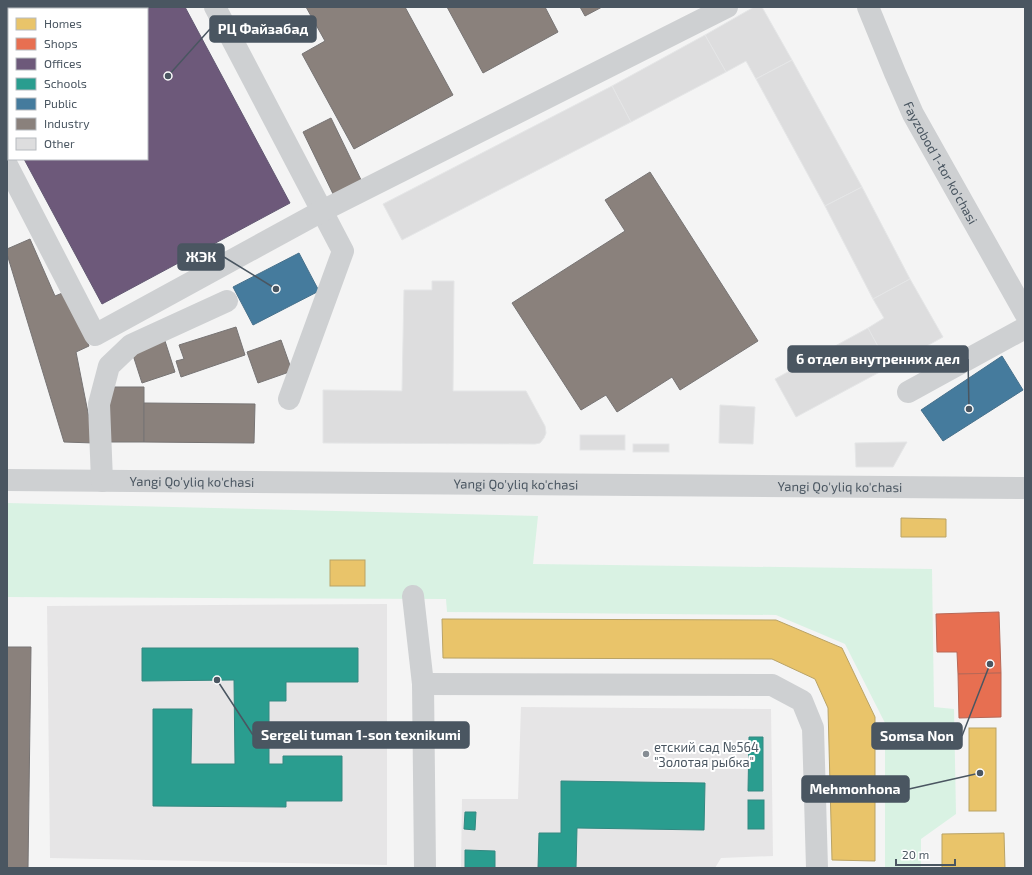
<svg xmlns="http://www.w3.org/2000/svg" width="1032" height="875" viewBox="0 0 1032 875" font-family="'Exo 2',sans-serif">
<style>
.education{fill:#e6e5e6}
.green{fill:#d9f2e3}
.homes{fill:#e9c46a;stroke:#b9a367}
.shops{fill:#e76f51;stroke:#b86856}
.offices{fill:#6d597a;stroke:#625872}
.schools{fill:#2a9d8f;stroke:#348881}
.public{fill:#457b9d;stroke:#46708b}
.industry{fill:#8a817c;stroke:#777474}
.building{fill:#ddddde;stroke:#e5e6e7}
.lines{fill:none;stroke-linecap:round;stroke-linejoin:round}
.minor{stroke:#ced0d2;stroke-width:22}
.poi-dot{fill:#868d94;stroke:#fff;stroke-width:1.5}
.labels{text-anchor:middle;stroke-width:4;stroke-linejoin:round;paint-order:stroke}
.street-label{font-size:13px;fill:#4a5661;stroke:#fff}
.poi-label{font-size:13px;fill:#4a5661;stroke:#fff;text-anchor:start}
.leader{fill:none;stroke:#4a5661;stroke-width:1.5}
.callout-dot{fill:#4a5661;stroke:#fff;stroke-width:1.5}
.callout{fill:#4a5661;stroke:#4a5661;stroke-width:1.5}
.callout-label{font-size:14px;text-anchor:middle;font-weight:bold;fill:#fff}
</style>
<rect width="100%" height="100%" fill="#f4f4f4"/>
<!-- education -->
<g class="education">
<path d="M387 604V865L50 858 47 606Z"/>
<path d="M521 707 771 709 773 856 721 858 715 868H461L462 799H518Z"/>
</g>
<!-- green -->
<path class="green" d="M7 503 538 516 533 564 932 569 934 707 954 709 956 814 921 839V868H885V723L845 644 776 615 447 612 446 599 7 597Z"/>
<!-- homes -->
<g class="homes">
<path d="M901 518 946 519V537H901Z"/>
<rect x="330" y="560" width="35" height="26"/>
<path d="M442 619 776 620 842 648 875 717V861L832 860 828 708 815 679 772 659 443 658Z"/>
<rect x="969" y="728" width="27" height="83"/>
<path d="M1004 833 1005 868H942V834Z"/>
</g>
<!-- shops -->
<g class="shops">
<path d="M999 612 1001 673 958 674 957 652H937L936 614Z"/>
<path d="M1001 673V717L959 718 958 674Z"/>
</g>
<!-- offices -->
<path class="offices" d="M7 7H185L290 203 102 304 24 159H147V9H9V131L7 128Z"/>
<!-- schools -->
<g class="schools">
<path d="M142 648H358V682H286V701H269V764H283V756H342V801H286V807L153 806V709H192L191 764H235L234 680 142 681Z"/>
<path d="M749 737H763V791H748Z"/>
<path d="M561 781 705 783 704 830 577 828 576 868H538L539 833H561Z"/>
<rect x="748" y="800" width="16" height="29"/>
<path d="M465 812H476L475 830 464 829Z"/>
<path d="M465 850 495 851V868H465Z"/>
</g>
<!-- public -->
<g class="public">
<path d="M299 253 319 291 253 325 233 287Z"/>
<path d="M1002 356 1023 390 943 441 921 410Z"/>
</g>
<!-- industry -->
<g class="industry">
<path d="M306 7H405L453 95 354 149 302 54 325 41Z"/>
<path d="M447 7H545L558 32 483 73Z"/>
<path d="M580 7H602L585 16Z"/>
<path d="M331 118 364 186 336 200 303 132Z"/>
<path d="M650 172 758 341 680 390 672 377 617 412 606 395 581 410 512 303 625 231 605 200Z"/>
<path d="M30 239 55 296 65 292 89 346 76 352 94 443 64 442 7 254V249Z"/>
<path d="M236 327 245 355 181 377 176 361 184 359 179 345Z"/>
<path d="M281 340 292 371 258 383 247 352Z"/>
<path d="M165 341 175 372 142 383 132 352Z"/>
<path d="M108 387H144V442H109Z"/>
<path d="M144 403 255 404 254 443 144 442Z"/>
<path d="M7 647H31L28 868H7Z"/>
</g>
<!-- building -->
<g class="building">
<path d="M754 7H762L792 60 756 79 746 61 726 72 705 35Z"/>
<path d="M705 35 726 72 631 122 612 86Z"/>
<path d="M792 60 862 187 825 206 756 79Z"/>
<path d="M612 86 631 122 402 240 383 204Z"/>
<path d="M862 187 910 279 873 299 825 206Z"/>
<path d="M910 279 943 337 889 367 868 328 884 318 873 299Z"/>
<path d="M432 281H454L453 391H526L545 426 546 433 544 438 540 443 535 444 323 443V390L402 391 404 290H432Z"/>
<path d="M868 328 889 367 796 417 775 379Z"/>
<path d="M720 405 755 407 753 444 719 443Z"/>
<rect x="580" y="435" width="45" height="15"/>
<path d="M907 442 893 467H856L855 443Z"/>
<rect x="633" y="444" width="36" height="8"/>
</g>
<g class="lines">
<!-- minor -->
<g class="minor">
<path d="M215 7 343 251 289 399"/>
<path id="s1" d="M868 7 895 73 913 114 1025 313"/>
<path d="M7 165 95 335 322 211 727 7"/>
<path d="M908 392 1025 328"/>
<path id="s2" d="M7 480 1025 488"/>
<path d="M102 481 99 404 109 366 131 345 227 301"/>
<path d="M413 596 423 684 425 868"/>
<path d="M423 684 772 685 802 701 813 728 817 868"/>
</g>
</g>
<!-- markers -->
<circle class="poi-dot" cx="646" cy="754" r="4"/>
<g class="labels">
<!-- street labels -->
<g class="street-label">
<text dy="5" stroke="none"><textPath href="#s1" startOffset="172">Fayzobod 1-tor ko'chasi</textPath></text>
<text dy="5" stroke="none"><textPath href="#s2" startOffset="185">Yangi Qo'yliq ko'chasi</textPath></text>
<text dy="5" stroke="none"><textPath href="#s2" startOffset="509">Yangi Qo'yliq ko'chasi</textPath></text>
<text dy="5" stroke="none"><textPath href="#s2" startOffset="833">Yangi Qo'yliq ko'chasi</textPath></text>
</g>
<!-- poi labels -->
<g class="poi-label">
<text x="654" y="752">етский сад №564<tspan x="654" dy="15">"Золотая рыбка"</tspan></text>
</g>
</g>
<!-- callouts -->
<path class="leader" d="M168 76L210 29M276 289L224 257M969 409L968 359M217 680L253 735M990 664L962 736M980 773L909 789"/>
<g class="callout-dot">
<circle cx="168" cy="76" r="4"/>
<circle cx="276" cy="289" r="4"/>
<circle cx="969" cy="409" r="4"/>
<circle cx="217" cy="680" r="4"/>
<circle cx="990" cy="664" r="4"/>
<circle cx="980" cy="773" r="4"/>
</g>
<g class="callout">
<rect x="210" y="16" width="106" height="26" rx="4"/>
<rect x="178" y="244" width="46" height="26" rx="4"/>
<rect x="788" y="346" width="180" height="26" rx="4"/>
<rect x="253" y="722" width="216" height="26" rx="4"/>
<rect x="872" y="723" width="90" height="26" rx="4"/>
<rect x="802" y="776" width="107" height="26" rx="4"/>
</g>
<g class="callout-label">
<text x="263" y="34">РЦ Файзабад</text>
<text x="201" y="262">ЖЭК</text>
<text x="878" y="364">6 отдел внутренних дел</text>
<text x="361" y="740">Sergeli tuman 1-son texnikumi</text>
<text x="917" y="741">Somsa Non</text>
<text x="855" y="794">Mehmonhona</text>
</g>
<!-- border -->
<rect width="1032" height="875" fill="none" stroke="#4a5661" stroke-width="16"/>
<!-- legend -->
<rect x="8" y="8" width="140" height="152" fill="#ffffff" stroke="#b7bbc0"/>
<rect x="16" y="18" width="20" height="12" fill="#e9c46a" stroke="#b7bbc0"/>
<text x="44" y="28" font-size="12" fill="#4a5661">Homes</text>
<rect x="16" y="38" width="20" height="12" fill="#e76f51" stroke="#b7bbc0"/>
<text x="44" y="48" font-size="12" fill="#4a5661">Shops</text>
<rect x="16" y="58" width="20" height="12" fill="#6d597a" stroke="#b7bbc0"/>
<text x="44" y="68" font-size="12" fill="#4a5661">Offices</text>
<rect x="16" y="78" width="20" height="12" fill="#2a9d8f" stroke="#b7bbc0"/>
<text x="44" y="88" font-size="12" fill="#4a5661">Schools</text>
<rect x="16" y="98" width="20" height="12" fill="#457b9d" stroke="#b7bbc0"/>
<text x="44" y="108" font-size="12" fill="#4a5661">Public</text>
<rect x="16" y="118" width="20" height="12" fill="#8a817c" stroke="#b7bbc0"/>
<text x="44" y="128" font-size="12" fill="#4a5661">Industry</text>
<rect x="16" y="138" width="20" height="12" fill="#ddddde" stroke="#b7bbc0"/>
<text x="44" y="148" font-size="12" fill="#4a5661">Other</text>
<!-- scale -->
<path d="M896 859v6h59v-6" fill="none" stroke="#4a5661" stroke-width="2"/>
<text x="902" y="859" font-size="12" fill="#4a5661" stroke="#ffffff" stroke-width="3" paint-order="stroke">20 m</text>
</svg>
